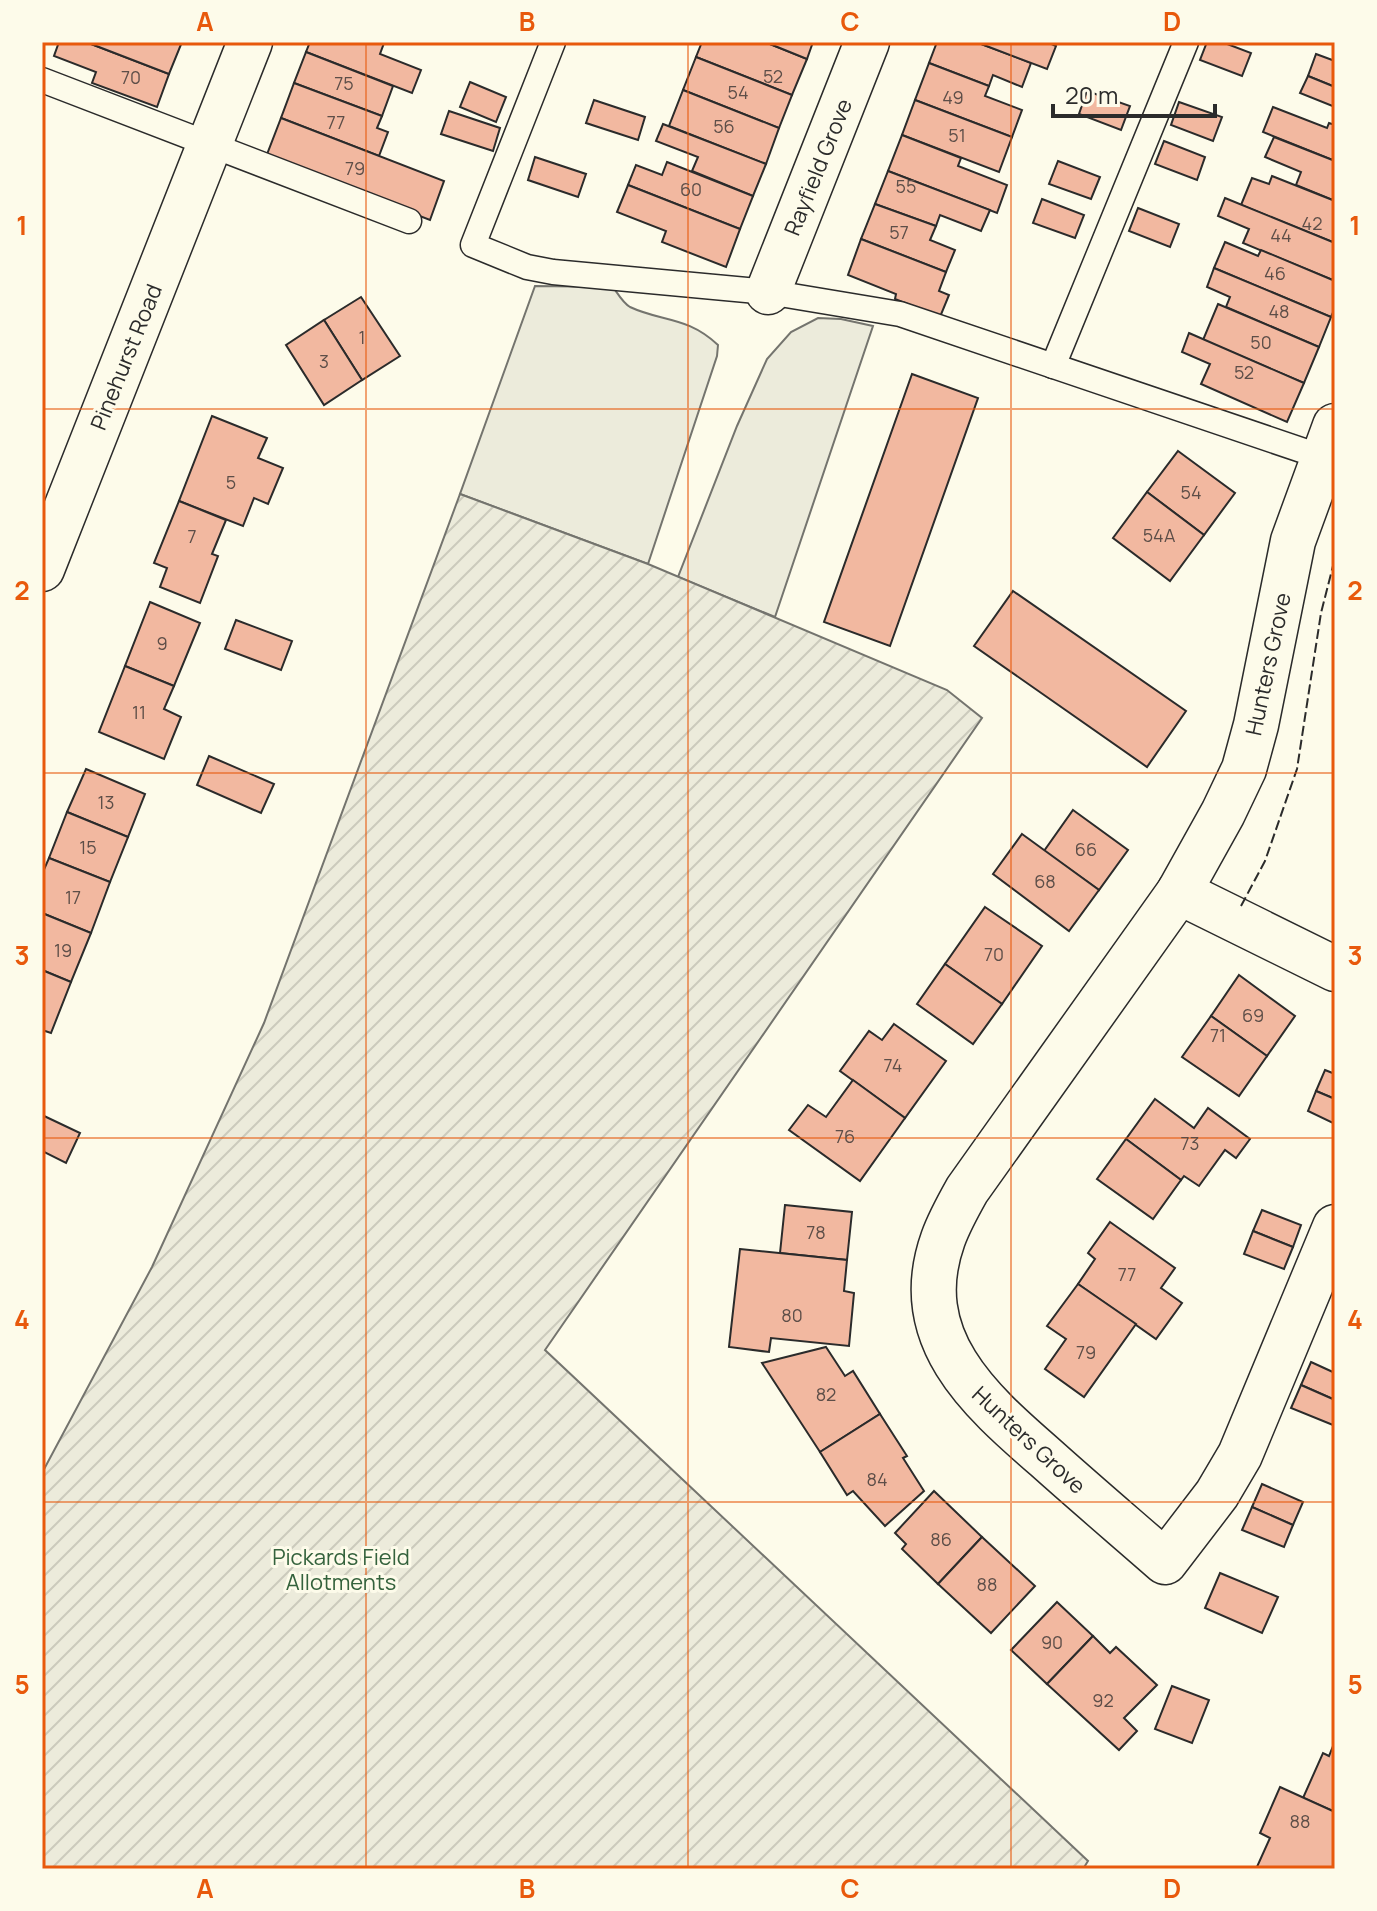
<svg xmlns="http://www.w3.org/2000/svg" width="1377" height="1911" viewBox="0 0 1377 1911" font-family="Manrope,sans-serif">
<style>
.grass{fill:#ecebdb;stroke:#74746e;stroke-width:2}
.garden{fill:url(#garden-furrows);stroke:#74746e;stroke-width:2}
.building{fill:#f2b8a0;stroke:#2b2b2b;stroke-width:2}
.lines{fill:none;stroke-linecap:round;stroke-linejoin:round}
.service-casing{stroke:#2b2b2b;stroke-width:27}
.minor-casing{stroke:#2b2b2b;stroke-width:47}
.tertiary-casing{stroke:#2b2b2b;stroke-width:47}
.service{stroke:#fdfbea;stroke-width:24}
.minor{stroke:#fdfbea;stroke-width:44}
.tertiary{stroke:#fdfbea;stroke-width:44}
.fence{stroke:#2b2b2b;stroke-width:2;stroke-dasharray:10 4;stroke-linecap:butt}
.grid{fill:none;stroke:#e8590c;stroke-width:2;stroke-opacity:0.55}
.labels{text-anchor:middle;stroke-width:6;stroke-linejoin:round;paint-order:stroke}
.number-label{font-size:18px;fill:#5d4e48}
.street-label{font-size:22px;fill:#2b2b2b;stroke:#fdfbea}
.park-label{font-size:22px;fill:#34623c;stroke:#fdfbea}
.neatline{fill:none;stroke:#e8590c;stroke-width:3}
.grid-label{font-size:26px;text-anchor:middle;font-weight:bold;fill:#e8590c}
</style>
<defs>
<pattern id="garden-furrows" width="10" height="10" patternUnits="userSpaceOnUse" patternTransform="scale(2)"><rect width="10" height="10" fill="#ecebdb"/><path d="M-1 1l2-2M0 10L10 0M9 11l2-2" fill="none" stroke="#cbcabc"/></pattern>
</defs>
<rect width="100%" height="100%" fill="#fdfbea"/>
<!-- grass -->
<g class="grass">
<path d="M535 286 613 287C618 294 623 303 630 307 662 322 687 316 718 345L717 356 648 564 460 494Z"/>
<path d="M818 318 841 319 873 326 775 617 678 577 737 426 767 359 791 332Z"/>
</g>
<!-- garden -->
<path class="garden" d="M460 494 648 564 947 690 982 718 545 1350 1088 1861 1083 1869H42V1473L152 1267 264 1023Z"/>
<!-- building -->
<g class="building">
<path d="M59 42H86L169 74 157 107 92 83 96 72 54 56Z"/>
<path d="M86 42H182L169 74Z"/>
<path d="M310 42H381L384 43 380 54 421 70 412 93 306 52Z"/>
<path d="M702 42H765L807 59 792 95 696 57Z"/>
<path d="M765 42H813L807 59Z"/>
<path d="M937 42H976L1031 63 1022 87 993 75 989 86 929 63Z"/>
<path d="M976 42H1047L1056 46 1047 69Z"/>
<path d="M1207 42H1222L1251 53 1242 76 1200 60Z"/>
<path d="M306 52 393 86 382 116 294 83Z"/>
<path d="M1316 54 1335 61V87L1308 76Z"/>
<path d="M696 57 792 95 779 128 683 90Z"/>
<path d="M929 63 989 86 985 96 1022 110 1012 137 915 100Z"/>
<path d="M1308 76 1335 87V107L1300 93Z"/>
<path d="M470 82 506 97 496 122 460 107Z"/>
<path d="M294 83 382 116 377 128 388 132 379 156 281 118Z"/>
<path d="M683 90 779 128 766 164 669 126Z"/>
<path d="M1087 91 1130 106 1121 130 1079 114Z"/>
<path d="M594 100 645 117 638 140 586 123Z"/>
<path d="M915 100 1012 137 999 172 902 135Z"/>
<path d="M1179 102 1222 117 1213 141 1171 125Z"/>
<path d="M1273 107 1327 128 1329 123 1335 125V161L1263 132Z"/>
<path d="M449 111 500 128 493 151 441 134Z"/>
<path d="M281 118 444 181 430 220 266 157Z"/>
<path d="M663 124 766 164 753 196 692 171 698 157 656 141Z"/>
<path d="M902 135 961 158 958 166 1007 185 997 213 888 171Z"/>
<path d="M1274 137 1335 161V201L1296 185 1301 172 1265 157Z"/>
<path d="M1164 141 1205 157 1197 180 1155 164Z"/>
<path d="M535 157 586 174 578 197 528 180Z"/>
<path d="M1058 161 1100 177 1091 199 1049 184Z"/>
<path d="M667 162 753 196 740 229 628 185 636 165 662 175Z"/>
<path d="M888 171 990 210 981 231 940 215 936 226 875 204Z"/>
<path d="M1272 176 1335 201V243L1241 205 1252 178 1269 184Z"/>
<path d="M628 185 740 229 726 267 662 242 666 231 617 212Z"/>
<path d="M1225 198 1335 243V281L1243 243 1249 229 1218 216Z"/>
<path d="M1042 199 1084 215 1075 238 1033 223Z"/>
<path d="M875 204 936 226 930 240 955 250 946 272 861 239Z"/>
<path d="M1138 208 1179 224 1170 247 1129 231Z"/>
<path d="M861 239 946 272 939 291 949 295 940 317 895 299 896 294 848 275Z"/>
<path d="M1225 242 1258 256 1261 250 1335 281V308L1331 317 1214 268Z"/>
<path d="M1214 268 1331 317 1319 347 1226 307 1230 297 1207 287Z"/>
<path d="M361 297 400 356 362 380 324 320Z"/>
<path d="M1218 304 1319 347 1304 383 1203 340Z"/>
<path d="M324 320 362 380 324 405 286 345Z"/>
<path d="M1189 333 1304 383 1287 422 1201 384 1210 364 1182 352Z"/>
<path d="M912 374 978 398 890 646 824 622Z"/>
<path d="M212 416 267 438 258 458 283 468 268 504 254 498 243 526 179 501Z"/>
<path d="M1178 451 1235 493 1204 535 1147 492Z"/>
<path d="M1147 492 1204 535 1170 581 1113 538Z"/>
<path d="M179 501 226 520 212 554 218 556 200 603 160 587 167 568 154 563Z"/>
<path d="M1013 591 1186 711 1147 767 974 646Z"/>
<path d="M150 602 200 623 174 686 125 666Z"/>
<path d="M236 620 292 641 281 670 225 649Z"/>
<path d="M125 666 174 686 164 709 181 717 164 759 99 732Z"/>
<path d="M209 756 274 784 261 813 197 785Z"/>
<path d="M86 769 145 794 128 837 67 812Z"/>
<path d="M1073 810 1128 850 1099 890 1044 851Z"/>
<path d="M67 812 128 837 110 882 49 858Z"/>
<path d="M1022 834 1099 890 1069 931 993 874Z"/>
<path d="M49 858 110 882 91 933 42 913V874Z"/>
<path d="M985 907 1042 946 1002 1004 945 964Z"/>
<path d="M42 913 91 933 71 982 42 970Z"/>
<path d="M945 964 1002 1004 973 1044 917 1004Z"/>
<path d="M42 970 71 982 51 1033 42 1030Z"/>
<path d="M1239 975 1295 1016 1267 1056 1211 1016Z"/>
<path d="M1211 1016 1267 1056 1239 1096 1182 1057Z"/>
<path d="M894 1024 946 1061 905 1118 840 1071 869 1031 882 1040Z"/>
<path d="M1325 1070 1335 1074V1099L1316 1091Z"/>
<path d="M853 1080 905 1118 860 1181 789 1130 808 1105 826 1117Z"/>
<path d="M1316 1091 1335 1099V1124L1308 1111Z"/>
<path d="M1155 1099 1194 1128 1208 1108 1250 1139 1236 1158 1225 1150 1199 1186 1184 1176 1181 1180 1126 1139Z"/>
<path d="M42 1115 80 1133 66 1163 42 1151Z"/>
<path d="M1126 1139 1181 1180 1153 1219 1097 1179Z"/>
<path d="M785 1205 852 1212 847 1260 780 1253Z"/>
<path d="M1262 1210 1301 1225 1293 1247 1253 1231Z"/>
<path d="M1110 1222 1175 1268 1161 1288 1182 1303 1156 1339 1078 1284 1095 1259 1088 1253Z"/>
<path d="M1253 1231 1293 1247 1284 1269 1244 1254Z"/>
<path d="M740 1249 847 1260 844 1291 854 1293 849 1346 771 1338 769 1352 729 1347Z"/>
<path d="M1078 1284 1136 1324 1084 1397 1045 1369 1066 1339 1047 1326Z"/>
<path d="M826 1347 845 1376 853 1371 880 1414 820 1452 762 1363Z"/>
<path d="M1311 1362 1335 1373V1400L1301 1385Z"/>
<path d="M1301 1385 1335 1400 1333 1425 1291 1408Z"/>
<path d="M880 1414 907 1456 903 1458 924 1491 885 1526 853 1491 847 1495 820 1452Z"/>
<path d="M1262 1484 1303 1502 1293 1525 1252 1507Z"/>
<path d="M934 1491 982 1537 938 1584 902 1549 906 1544 895 1533Z"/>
<path d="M1252 1507 1293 1525 1284 1547 1242 1530Z"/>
<path d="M982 1537 1035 1586 991 1633 938 1584Z"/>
<path d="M1220 1573 1278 1597 1262 1633 1205 1608Z"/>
<path d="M1057 1602 1093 1636 1047 1684 1011 1650Z"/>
<path d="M1093 1636 1110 1653 1116 1647 1157 1685 1124 1718 1137 1731 1119 1750 1047 1684Z"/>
<path d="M1172 1686 1209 1700 1192 1743 1155 1729Z"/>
<path d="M1335 1741V1812L1303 1798 1323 1753 1329 1756Z"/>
<path d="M1280 1787 1335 1812V1869H1256L1270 1838 1260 1833Z"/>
</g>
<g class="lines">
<!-- service casing -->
<g class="service-casing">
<g id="service">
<path d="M553 42 473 245 527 267 553 272 768 292 900 314 1322 457"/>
<path d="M42 80 409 221"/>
<path d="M1053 366 1186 42"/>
</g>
</g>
<!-- minor casing -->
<g class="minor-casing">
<g id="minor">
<path d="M768 292 867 42"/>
<path d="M1335 426 1293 541 1256 725 1244 769 1223 813 1179 892 967 1190C958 1206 949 1222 943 1239 908 1337 978 1399 1046 1458 1085 1493 1125 1527 1165 1562L1217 1494 1240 1455 1335 1227"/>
<path d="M1179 892 1335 969"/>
</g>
</g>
<!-- tertiary casing -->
<g class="tertiary-casing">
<path id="tertiary" d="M42 569 250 42"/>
</g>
<!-- service -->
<use href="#service" class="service"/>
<!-- minor -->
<use href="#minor" class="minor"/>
<!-- tertiary -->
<use href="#tertiary" class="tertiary"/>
<!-- fence -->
<path class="fence" d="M1241 906 1265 861 1297 769 1321 613 1335 558"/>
</g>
<!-- grid -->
<path class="grid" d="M366 42V1869M688 42V1869M1011 42V1869M42 409H1335M42 773H1335M42 1138H1335M42 1502H1335"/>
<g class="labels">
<!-- number labels -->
<g class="number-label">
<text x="773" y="83">52</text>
<text x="131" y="84">70</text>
<text x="344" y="90">75</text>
<text x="738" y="99">54</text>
<text x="953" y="104">49</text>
<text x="336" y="129">77</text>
<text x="724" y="133">56</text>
<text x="957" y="142">51</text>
<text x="355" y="175">79</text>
<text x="906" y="193">55</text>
<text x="691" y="196">60</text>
<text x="1312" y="230">42</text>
<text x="899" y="239">57</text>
<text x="1281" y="242">44</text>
<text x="1275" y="280">46</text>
<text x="1279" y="318">48</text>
<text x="362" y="344">1</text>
<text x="1261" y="349">50</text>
<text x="324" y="368">3</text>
<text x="1244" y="379">52</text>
<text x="231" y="489">5</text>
<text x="1191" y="499">54</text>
<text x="1159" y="542">54A</text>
<text x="192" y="543">7</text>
<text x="162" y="650">9</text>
<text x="139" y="719">11</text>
<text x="106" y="809">13</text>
<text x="88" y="854">15</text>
<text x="1086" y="856">66</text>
<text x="1045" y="888">68</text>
<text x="73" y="904">17</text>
<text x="63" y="957">19</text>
<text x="994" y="961">70</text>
<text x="1253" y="1022">69</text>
<text x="1218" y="1042">71</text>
<text x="893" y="1072">74</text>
<text x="845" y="1143">76</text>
<text x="1190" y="1150">73</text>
<text x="816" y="1239">78</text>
<text x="1127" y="1281">77</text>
<text x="792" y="1322">80</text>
<text x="1086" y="1359">79</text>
<text x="826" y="1401">82</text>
<text x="877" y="1486">84</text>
<text x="941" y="1546">86</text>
<text x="987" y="1591">88</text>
<text x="1052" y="1649">90</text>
<text x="1103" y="1707">92</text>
<text x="1300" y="1828">88</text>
</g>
<!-- street labels -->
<g class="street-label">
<text transform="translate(818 167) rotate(-68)" y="8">Rayfield Grove</text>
<text transform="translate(126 357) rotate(-68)" y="8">Pinehurst Road</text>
<text transform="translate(1268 664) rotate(-78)" y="8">Hunters Grove</text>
<text transform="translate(1029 1440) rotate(43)" y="8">Hunters Grove</text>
</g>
<!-- park labels -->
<g class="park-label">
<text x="341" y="1565">Pickards Field<tspan x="341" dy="25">Allotments</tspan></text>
</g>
</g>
<!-- border -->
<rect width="1377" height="1911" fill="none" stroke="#fdfbea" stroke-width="88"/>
<!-- scale -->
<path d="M1053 104v12h162v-12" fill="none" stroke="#2b2b2b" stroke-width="4"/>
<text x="1065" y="104" font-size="24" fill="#2b2b2b" stroke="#fdfbea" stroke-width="6" paint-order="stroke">20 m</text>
<rect x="44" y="44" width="1289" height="1823" class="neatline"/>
<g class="grid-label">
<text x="205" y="31">A</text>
<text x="527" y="31">B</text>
<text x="850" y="31">C</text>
<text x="1172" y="31">D</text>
<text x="22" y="235">1</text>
<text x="1355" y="235">1</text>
<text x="22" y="600">2</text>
<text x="1355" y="600">2</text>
<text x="22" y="965">3</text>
<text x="1355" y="965">3</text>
<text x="22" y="1329">4</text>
<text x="1355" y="1329">4</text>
<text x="22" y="1694">5</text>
<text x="1355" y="1694">5</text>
<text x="205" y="1898">A</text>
<text x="527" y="1898">B</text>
<text x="850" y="1898">C</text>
<text x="1172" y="1898">D</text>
</g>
</svg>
